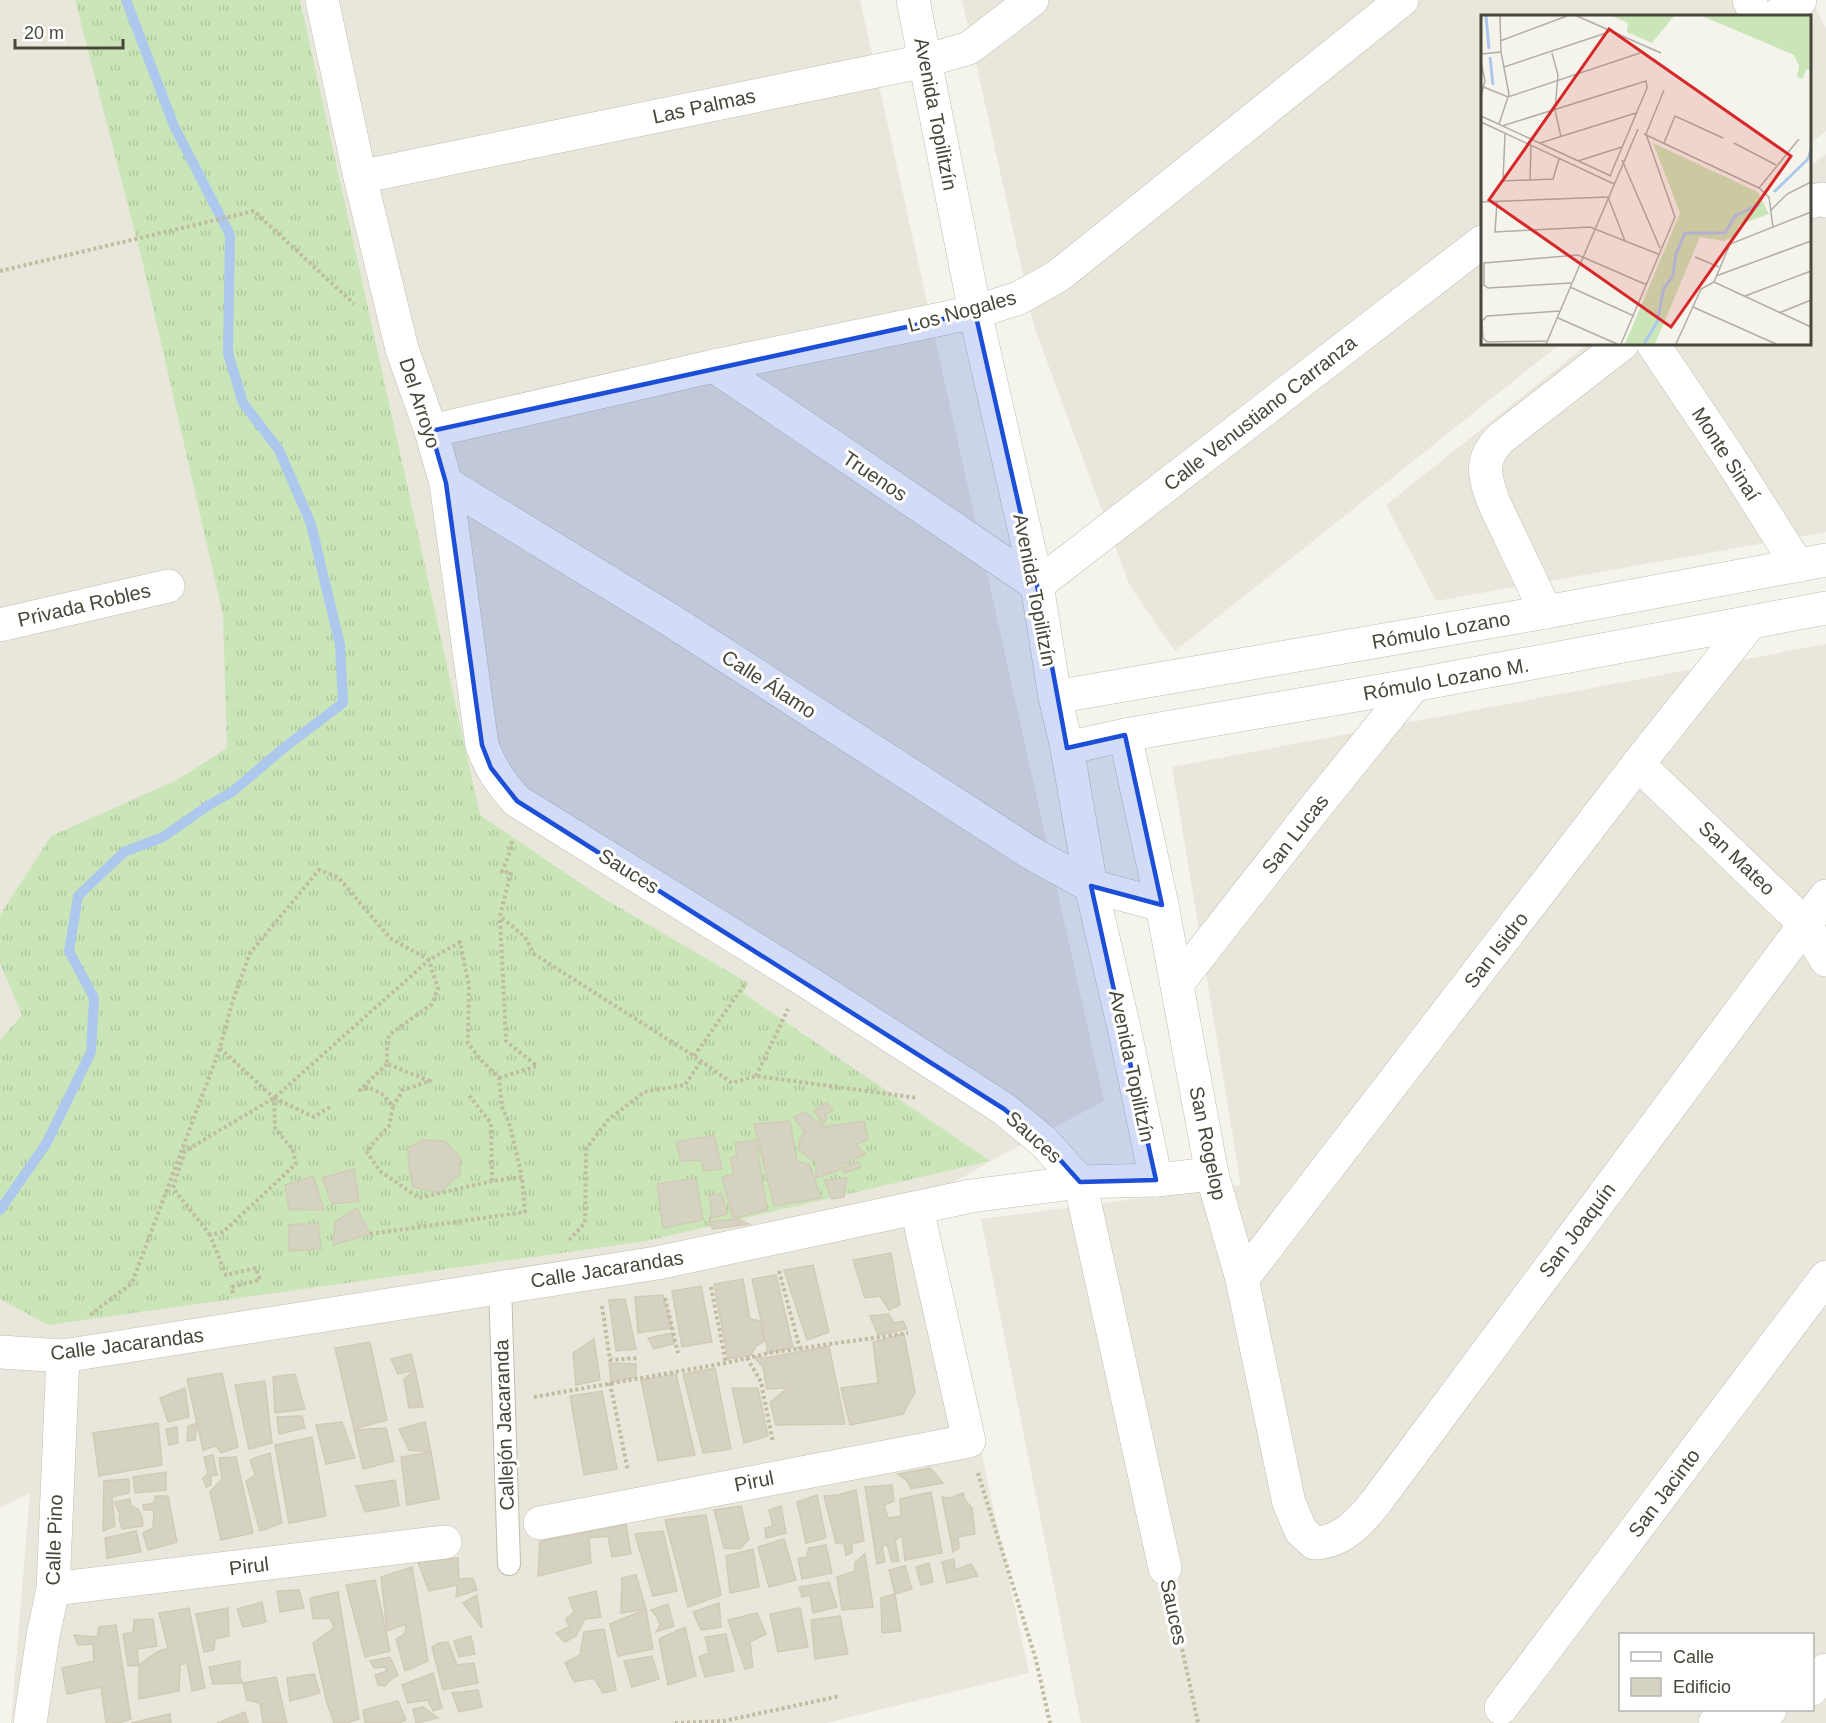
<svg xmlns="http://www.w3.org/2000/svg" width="1826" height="1723" viewBox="0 0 1826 1723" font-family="Arial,sans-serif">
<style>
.residential{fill:#e9e7db;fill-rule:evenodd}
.grass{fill:url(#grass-tufts)}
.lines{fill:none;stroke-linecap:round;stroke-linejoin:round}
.stream{stroke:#aec8ed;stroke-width:10}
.building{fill:#d6d2c2;stroke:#d1cbb6;stroke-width:1.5}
.service-casing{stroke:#c0bdaf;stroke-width:24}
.minor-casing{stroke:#c0bdaf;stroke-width:34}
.tertiary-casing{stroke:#c0bdaf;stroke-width:34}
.path{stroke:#c1bba1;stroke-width:4;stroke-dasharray:3 3;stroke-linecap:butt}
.service{stroke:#fff;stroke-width:22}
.minor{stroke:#fff;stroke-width:33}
.tertiary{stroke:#fff;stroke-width:33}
.marked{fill:#1d4ed8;fill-opacity:0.2;stroke:#1d4ed8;stroke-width:4.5;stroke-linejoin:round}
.labels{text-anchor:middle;stroke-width:6;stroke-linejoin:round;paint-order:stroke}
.street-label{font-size:20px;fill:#49463a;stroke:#fff}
.inset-river{fill:none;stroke:#aec8ed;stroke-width:3}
.inset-road{fill:none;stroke:#b0aea5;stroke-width:1.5}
.view{fill:#d62828;fill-opacity:0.15;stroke:#d62828;stroke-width:3}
.inset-edge{fill:none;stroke:#49463a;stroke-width:3}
</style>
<defs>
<pattern id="grass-tufts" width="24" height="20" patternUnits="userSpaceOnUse" patternTransform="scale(1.5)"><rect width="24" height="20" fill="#cae6b8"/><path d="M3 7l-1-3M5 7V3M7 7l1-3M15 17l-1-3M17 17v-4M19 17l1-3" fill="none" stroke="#afc79f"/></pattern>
</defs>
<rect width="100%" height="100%" fill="#f5f4ec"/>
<!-- residential -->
<g class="residential">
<path d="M0 0H860L1104 1101 991 1161 927 1198 1029 1673 826 1723H11L30 1493 0 1508Z"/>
<path d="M962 0H1811L1826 28V131L1810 144V16H1482V344H1560L1175 651 1130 586 1035 329Z"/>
<path d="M1826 154V532L1436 601 1386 505 1588 344H1810V167Z"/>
<path d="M1826 644V1723H1081L981 1219 1241 1185 1172 767ZM1620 1634H1812V1710H1620Z"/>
</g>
<!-- grass -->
<path class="grass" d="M75 0H300L480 815 598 895 748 983 743 993 990 1161 646 1241 48 1325 0 1299V1040L22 1015 0 963V915L51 836 177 780 227 748 223 615 143 264Z"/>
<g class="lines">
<!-- stream -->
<path class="stream" d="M0 1210 46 1144 91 1052 94 998 69 951 78 896 124 852 163 837 209 805 232 792 285 747 343 703 340 645 311 524 279 450 243 403 228 353 230 235 174 126 126 0"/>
</g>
<!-- building -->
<g class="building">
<path d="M827 1102 833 1110 825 1115 827 1119 823 1124 814 1111Z"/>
<path d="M805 1112 824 1127 864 1121 868 1139 856 1145 866 1154 843 1164 837 1171 816 1178V1163L799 1150 800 1138 805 1133 794 1117Z"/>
<path d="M790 1121 797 1161 810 1165 821 1198 774 1206 754 1124Z"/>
<path d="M714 1135 722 1169 704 1171 701 1160 681 1161 676 1142Z"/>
<path d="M423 1140 445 1141 460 1157V1174L439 1193 413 1187 409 1168 408 1148Z"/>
<path d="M756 1140 767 1210 733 1218 722 1177 734 1174 730 1158 737 1156 735 1143Z"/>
<path d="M858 1162 861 1167 844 1173 842 1168Z"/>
<path d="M354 1169 359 1201 332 1204 322 1178Z"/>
<path d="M313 1176 324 1210 289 1209 285 1185Z"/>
<path d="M696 1178 703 1220 663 1228 657 1184Z"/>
<path d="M847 1178 844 1197 832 1199 824 1180Z"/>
<path d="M722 1194 727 1214 709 1219 712 1211 709 1195Z"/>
<path d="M357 1208 370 1234 333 1245 335 1222Z"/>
<path d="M738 1219 749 1224 713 1229 709 1222Z"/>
<path d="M318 1223 321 1249 289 1251V1225Z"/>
<path d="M891 1253 900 1305 889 1310 880 1296 865 1298 853 1260Z"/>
<path d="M813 1265 829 1332 807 1340 784 1270Z"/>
<path d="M776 1275 793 1347 768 1353 752 1279Z"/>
<path d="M743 1279 750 1319 761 1321 764 1341 756 1346 751 1355 728 1359 714 1284Z"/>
<path d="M701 1286 712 1342 682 1347 672 1291Z"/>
<path d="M663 1295 672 1328 638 1333 635 1297Z"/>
<path d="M625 1299 636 1349 616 1351 609 1300Z"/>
<path d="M889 1314 894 1323 903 1321 907 1329 878 1335 870 1316Z"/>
<path d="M672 1333 674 1344 654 1349 648 1338Z"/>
<path d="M904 1334 915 1392 903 1414 850 1425 841 1388 878 1383 873 1342Z"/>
<path d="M594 1339 600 1380 576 1385 573 1353Z"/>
<path d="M370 1342 387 1420 354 1429 335 1348Z"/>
<path d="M829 1346 845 1424 776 1425 770 1402 788 1388 767 1389 763 1367 753 1356 765 1358Z"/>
<path d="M411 1354 415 1370 398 1374 391 1359Z"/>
<path d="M609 1363 636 1364V1377L611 1382Z"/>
<path d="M715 1368 731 1449 703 1453 683 1374Z"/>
<path d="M415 1370 423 1407 409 1408 404 1379Z"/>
<path d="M222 1373 238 1447 221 1453 216 1446 203 1450 187 1379Z"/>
<path d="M295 1374 305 1409 275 1413 273 1377Z"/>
<path d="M676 1374 695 1455 658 1461 641 1380Z"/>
<path d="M265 1381 272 1443 249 1449 235 1385Z"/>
<path d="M185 1388 189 1417 168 1422 160 1398Z"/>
<path d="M732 1388H758L768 1436 744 1443Z"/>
<path d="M602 1391 617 1469 584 1475 570 1396Z"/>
<path d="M302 1416 305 1428 279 1434 277 1417Z"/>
<path d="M342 1422 355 1458 326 1464 316 1425Z"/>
<path d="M425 1422 431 1452 409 1450 399 1429Z"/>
<path d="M158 1423 162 1465 99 1476 93 1433Z"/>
<path d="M197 1423 195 1440 187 1441 188 1426Z"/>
<path d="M177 1427 178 1443 169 1445 166 1429Z"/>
<path d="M386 1428 394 1461 363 1469 354 1430Z"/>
<path d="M312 1437 326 1516 289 1523 275 1445Z"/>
<path d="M431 1452 439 1499 407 1505 401 1457Z"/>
<path d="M270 1453 282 1523 260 1531 246 1481 255 1475 250 1460Z"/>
<path d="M213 1455 217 1475 211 1476V1485L206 1487 203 1478 208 1474 204 1457Z"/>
<path d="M236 1457 253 1533 221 1540 210 1492 222 1479 219 1458Z"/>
<path d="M930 1468 943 1483 911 1489 907 1481 898 1474Z"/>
<path d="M166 1472V1490L135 1493 133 1477Z"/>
<path d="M129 1479V1493L112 1497 115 1526 103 1531 104 1481Z"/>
<path d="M395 1480 399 1506 365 1512 356 1486Z"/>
<path d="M892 1485 894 1501 884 1505 888 1518 901 1516 900 1499 931 1492 942 1553 905 1560 902 1536 895 1540 899 1561 892 1562 887 1544 882 1547 885 1562 877 1564 865 1487Z"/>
<path d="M856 1490 864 1541 852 1544V1553L846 1555 844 1544 836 1543 824 1496 838 1495Z"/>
<path d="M963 1493 965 1500 972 1508 975 1534 958 1537 959 1548 953 1552 942 1497 951 1498Z"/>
<path d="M817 1495 826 1538 806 1543 797 1502Z"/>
<path d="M155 1496H168L177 1542 148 1550 143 1533 153 1528 154 1510H144L143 1505 154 1503Z"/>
<path d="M130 1499 131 1506 138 1509 142 1517 143 1526 122 1529 119 1519 120 1513 117 1509 115 1502Z"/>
<path d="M741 1506 749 1539 740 1549 724 1548 714 1510Z"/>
<path d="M781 1506 786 1533 766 1538 765 1528 773 1526 769 1510Z"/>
<path d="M706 1515 721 1595 688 1607 665 1520Z"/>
<path d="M626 1524 631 1554 612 1557 608 1536 589 1538 591 1563 538 1576 540 1541Z"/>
<path d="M136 1531 141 1552 107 1558 105 1538Z"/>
<path d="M663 1531 677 1591 653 1596 635 1534Z"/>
<path d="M784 1539 796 1580 769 1587 758 1547Z"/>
<path d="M826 1545 832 1573 802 1579 798 1558H806L809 1548Z"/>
<path d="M753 1549 759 1587 730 1593 726 1556Z"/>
<path d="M865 1554 873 1607 842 1610 837 1577 855 1571V1562Z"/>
<path d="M458 1558 459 1579 473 1578 477 1590 456 1597 457 1585 429 1591 418 1562Z"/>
<path d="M954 1559 955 1570 971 1564 978 1576 947 1583 942 1562Z"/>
<path d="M929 1563 933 1582 921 1585 916 1567Z"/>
<path d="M905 1566 912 1589 895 1594 889 1570Z"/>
<path d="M412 1567 428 1661 405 1671 396 1639 405 1634 406 1624 387 1631 381 1577Z"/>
<path d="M636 1575 646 1609 621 1613 622 1578Z"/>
<path d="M375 1580 390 1651 365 1657 346 1585Z"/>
<path d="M829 1582 837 1607 813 1613 810 1595 802 1597 799 1587Z"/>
<path d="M299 1590 304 1608 280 1612 277 1591Z"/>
<path d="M596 1591 601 1617 585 1619 576 1636 565 1642 556 1633 569 1627 566 1619 574 1612 569 1598Z"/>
<path d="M338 1592 359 1719 347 1723H334L327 1703 313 1643 334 1628 330 1618 313 1619 310 1598Z"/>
<path d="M895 1594 901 1631 882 1633 881 1598Z"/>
<path d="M477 1595 482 1628 463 1603Z"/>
<path d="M262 1602 266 1622 243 1627 237 1609Z"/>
<path d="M719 1603 721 1627 701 1630 693 1612Z"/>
<path d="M668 1604 674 1626 656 1632 660 1625 657 1617 651 1610Z"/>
<path d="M189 1608 205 1688 192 1691 187 1663 180 1665 179 1691 139 1699V1665L157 1652 168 1648 159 1613Z"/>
<path d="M228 1608 229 1636 215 1639 214 1650 204 1652 196 1614Z"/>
<path d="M800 1608 808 1647 778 1652 770 1614Z"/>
<path d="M646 1609 653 1649 618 1656 610 1624Z"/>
<path d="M757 1613 766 1634 750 1642 753 1667 745 1669 728 1620Z"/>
<path d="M840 1616 848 1654 815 1659 811 1620Z"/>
<path d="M153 1619 157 1646 137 1649 139 1665 128 1666 123 1634 133 1632 134 1620Z"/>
<path d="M116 1625 131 1719 119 1723H106L101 1687 67 1694 62 1668 94 1661 93 1644 78 1645 74 1635 97 1637 99 1627Z"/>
<path d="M685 1627 696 1676 668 1685 659 1639Z"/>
<path d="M604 1629 616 1690 603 1693 594 1678 574 1682 565 1663 580 1655 584 1632Z"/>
<path d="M726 1634 734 1671 705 1677 699 1657 709 1653 705 1637Z"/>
<path d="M471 1636 475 1654 459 1657 454 1641Z"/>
<path d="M448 1642 457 1665 474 1663 478 1683 443 1690 432 1647 439 1643Z"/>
<path d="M652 1656 659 1679 632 1687 624 1661Z"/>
<path d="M390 1657 398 1675 390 1680 385 1686 378 1685 375 1675 387 1671 385 1667 374 1668 370 1661Z"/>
<path d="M240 1661V1677L243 1683 213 1684 209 1667Z"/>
<path d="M433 1673 442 1708 433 1711 428 1700 408 1703 402 1685Z"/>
<path d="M314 1674 320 1693 290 1701 287 1678Z"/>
<path d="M276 1677 287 1723H263L260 1703 247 1700 243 1683Z"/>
<path d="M478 1690 482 1707 459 1712 452 1693Z"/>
<path d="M398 1701 406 1720 399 1723H365L363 1710Z"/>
<path d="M423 1707 438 1718 416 1723 413 1709Z"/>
<path d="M245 1712 248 1723H217Z"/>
<path d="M170 1714 171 1723H131Z"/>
</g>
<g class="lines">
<!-- service casing -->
<g class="service-casing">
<path id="service" d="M500 1287 509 1564"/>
</g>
<!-- minor casing -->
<g class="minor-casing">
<g id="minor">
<path d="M322 0 360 177 402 349 431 431 446 483 482 745C491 769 500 782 517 801L803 979 1004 1109 1044 1142 1080 1182 1165 1568"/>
<path d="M1749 0 1756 16"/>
<path d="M360 177 925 61 969 48 1032 0"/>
<path d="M1810 202 1822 199 1826 201"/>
<path d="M1653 344 1727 454 1798 566"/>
<path d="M714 366 1037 585"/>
<path d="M431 431 714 366 975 312 1019 298 1058 276 1402 0"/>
<path d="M446 483 672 621 1031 853 1091 886 1162 905"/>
<path d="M1546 612 1494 503C1484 475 1479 460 1501 438L1622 344"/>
<path d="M0 625 168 586"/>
<path d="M1055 697 1546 612 1826 560"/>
<path d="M1125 735 1162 905 1212 1174 1242 1279 1289 1503 1301 1531 1314 1543C1341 1543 1360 1522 1376 1502L1826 896"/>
<path d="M1067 748 1091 886 1126 1037 1156 1180"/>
<path d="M1638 764 1805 924 1826 960"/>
<path d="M1177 984 1314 809 1414 685"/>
<path d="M1242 1279 1638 764 1751 622"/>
<path d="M0 1352 63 1356 657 1263 971 1196 1080 1182 1156 1180 1212 1174"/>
<path d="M540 1523 969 1441 917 1209"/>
<path d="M53 1589 445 1542"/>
<path d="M1812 1689 1826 1670"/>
<path d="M1501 1708 1826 1277"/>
<path d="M30 1723 43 1636 53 1589 63 1356"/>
<path d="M1715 1723 1770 1710"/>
</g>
</g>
<!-- tertiary casing -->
<g class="tertiary-casing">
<g id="tertiary">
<path d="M913 0 975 312 1037 585 1055 697 1067 748 1125 735 1414 685 1826 608"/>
<path d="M1776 16 1800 0"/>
<path d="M1037 585 1482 242"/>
</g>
</g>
<!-- path -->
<g class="path">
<path d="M0 271 254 211 354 304"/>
<path d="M512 841 511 849 502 872H511L500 916 525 937 534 954 694 1056 732 1083 756 1076 918 1098"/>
<path d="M220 1048 274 1098 275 1128 293 1150 296 1164 223 1232 210 1235 226 1275 256 1268 260 1280 232 1287 233 1295"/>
<path d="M694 1056 745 984"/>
<path d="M387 1064 360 1090 369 1088 382 1094 393 1106 389 1126 366 1151 380 1171 419 1198 492 1181"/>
<path d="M756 1076 788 1009"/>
<path d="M499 1078 537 1066 506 1041 500 917"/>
<path d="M274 1098 314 1117 330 1107"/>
<path d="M370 1234 525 1212 522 1177 492 1181 491 1123 467 1093"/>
<path d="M210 1235 173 1188 185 1151 274 1098 429 960 438 989 432 1004 389 1035 387 1045V1064L430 1081 403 1090 393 1106"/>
<path d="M569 1240 585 1223 586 1149 608 1120 644 1092 685 1085 701 1061"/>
<path d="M779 1271 800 1349"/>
<path d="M711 1287 726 1363"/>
<path d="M665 1298 678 1353"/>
<path d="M602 1306 610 1360 639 1358"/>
<path d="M90 1315 132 1283 220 1048 232 1003 250 953 319 870 338 877 390 938 429 960 460 942 469 986 468 1043 482 1061 499 1078 502 1107 510 1126 522 1177"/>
<path d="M747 1358 761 1382 773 1443"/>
<path d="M610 1383 628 1471"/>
<path d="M534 1397 726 1363 768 1353 908 1333"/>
<path d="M978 1473 1036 1660 1050 1723"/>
<path d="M1172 1602 1198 1723"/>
<path d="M675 1723 724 1721 840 1696"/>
</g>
<!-- service -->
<use href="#service" class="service"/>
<!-- minor -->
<use href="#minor" class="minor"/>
<!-- tertiary -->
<use href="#tertiary" class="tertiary"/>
</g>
<!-- marked area -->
<path class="marked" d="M975 312 1037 585 1067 748 1125 735 1162 905 1091 886 1156 1180 1080 1182 1044 1142 1004 1109 517 801 491 768 482 745 446 483 431 431Z"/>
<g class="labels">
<!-- street labels -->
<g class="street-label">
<text transform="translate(704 106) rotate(-12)" y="7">Las Palmas</text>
<text transform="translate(936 114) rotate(79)" y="7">Avenida Topilitzín</text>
<text transform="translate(962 311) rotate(-15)" y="7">Los Nogales</text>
<text transform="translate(420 403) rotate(72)" y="7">Del Arroyo</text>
<text transform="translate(1260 413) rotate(-38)" y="7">Calle Venustiano Carranza</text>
<text transform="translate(1726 454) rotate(57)" y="7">Monte Sinaí</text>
<text transform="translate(875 476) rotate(34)" y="7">Truenos</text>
<text transform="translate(1035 590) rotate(79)" y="7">Avenida Topilitzín</text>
<text transform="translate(84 605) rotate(-13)" y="7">Privada Robles</text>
<text transform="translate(1441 630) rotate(-10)" y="7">Rómulo Lozano</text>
<text transform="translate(1446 679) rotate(-10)" y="7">Rómulo Lozano M.</text>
<text transform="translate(769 684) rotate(33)" y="7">Calle Álamo</text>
<text transform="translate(1295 834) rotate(-52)" y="7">San Lucas</text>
<text transform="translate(1737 858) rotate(44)" y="7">San Mateo</text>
<text transform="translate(629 871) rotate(32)" y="7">Sauces</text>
<text transform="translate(1496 950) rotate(-52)" y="7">San Isidro</text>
<text transform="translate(1132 1066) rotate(78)" y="7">Avenida Topilitzín</text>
<text transform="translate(1034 1137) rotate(42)" y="7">Sauces</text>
<text transform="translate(1208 1143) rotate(78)" y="7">San Rogelop</text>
<text transform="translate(1577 1230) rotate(-53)" y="7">San Joaquín</text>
<text transform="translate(607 1269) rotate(-9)" y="7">Calle Jacarandas</text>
<text transform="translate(127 1344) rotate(-7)" y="7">Calle Jacarandas</text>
<text transform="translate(504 1425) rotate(-92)" y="7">Callejón Jacaranda</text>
<text transform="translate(754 1481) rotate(-11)" y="7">Pirul</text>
<text transform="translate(1664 1493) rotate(-53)" y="7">San Jacinto</text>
<text transform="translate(54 1540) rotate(-88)" y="7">Calle Pino</text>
<text transform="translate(249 1566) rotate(-7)" y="7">Pirul</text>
<text transform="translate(1174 1612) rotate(78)" y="7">Sauces</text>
</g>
</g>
<!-- overview -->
<g transform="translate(1481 15)">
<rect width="330" height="330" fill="#f5f4ec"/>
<path d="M131 1H193L171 28 146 17 147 8ZM221 1H330V56L326 54 321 64 316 62 318 51 313 40ZM172 128 277 177 288 199 258 210 256 220 243 226 219 222 174 329H144L199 198Z" fill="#cae6b8"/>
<path class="inset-river" d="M5 1 8 34M9 42 12 70M293 177 327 144 330 135M163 329 176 307 183 273 192 261 195 239 204 218H244L254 201 279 189"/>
<path class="inset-road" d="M96 1 180 38M19 26 86 1M71 38 77 60 74 95 80 122M0 39 20 37M0 47 4 66 0 81M23 52 128 17M0 71 27 82 159 38M0 101 130 161M0 107 133 169M18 109 28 79 20 37 19 1M21 111 165 66 166 73 129 161M24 119 22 166 72 164 78 144M163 119 278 173 288 182 292 212M59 128 155 98M183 128 194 101 242 123M253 128 295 150M141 145 179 233M97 146 141 132M49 165 50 131M278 173 318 124M0 187 127 182 144 226M16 187 14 217 109 212 177 239M289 196 306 179 330 167M214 242 238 252M235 261 330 226M233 267 249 229 330 197M233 267 330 312M90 268 7 273 3 270V248L97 240 166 270M89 272 153 301M264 281 330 256M212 292 295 329M298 298 330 285M77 303 136 329M67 326 6 327 2 323 1 306 6 301 79 296M65 329 157 114M140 329 194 202 165 119 183 75M195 329 220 274 233 267"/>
<path class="view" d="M128 14 310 141 190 312 8 185Z"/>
<rect width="330" height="330" class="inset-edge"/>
</g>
<!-- legend -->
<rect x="1619" y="1633" width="195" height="78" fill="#ffffff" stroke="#b6b5b0" stroke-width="1.5"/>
<rect x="1631" y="1652" width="30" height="9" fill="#ffffff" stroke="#b6b5b0" stroke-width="1.5"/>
<text x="1673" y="1663" font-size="18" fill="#49463a">Calle</text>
<rect x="1631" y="1678" width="30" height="18" fill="#d6d2c2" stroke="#b6b5b0" stroke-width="1.5"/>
<text x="1673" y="1693" font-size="18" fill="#49463a">Edificio</text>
<!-- scale -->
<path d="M15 39v9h108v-9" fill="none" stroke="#49463a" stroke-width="3"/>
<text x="24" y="39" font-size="18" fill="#49463a" stroke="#ffffff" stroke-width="4.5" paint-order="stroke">20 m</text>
</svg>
